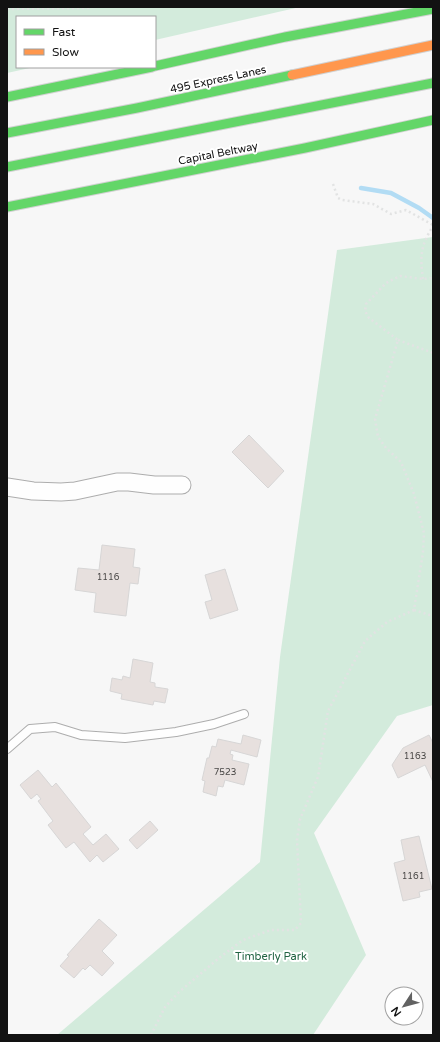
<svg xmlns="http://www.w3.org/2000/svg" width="440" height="1042" viewBox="0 0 440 1042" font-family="'Varela Round',sans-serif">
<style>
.green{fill:#d3ebdc}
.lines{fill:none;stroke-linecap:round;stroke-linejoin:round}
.stream{stroke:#b2dcf4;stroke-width:4.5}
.building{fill:#e7e0de;stroke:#d7d6d6}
.lane-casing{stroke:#adadad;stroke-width:10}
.street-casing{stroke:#adadad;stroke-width:19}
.fast-casing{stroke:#d1d1d1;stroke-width:11}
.slow-casing{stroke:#d1d1d1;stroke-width:11}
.path{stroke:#e2e3e3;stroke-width:2.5;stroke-dasharray:2 3;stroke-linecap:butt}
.lane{stroke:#fefefe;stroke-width:8}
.street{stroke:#fefefe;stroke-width:17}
.fast{stroke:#63d668;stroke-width:9}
.slow{stroke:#ff974d;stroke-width:9}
.labels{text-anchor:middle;stroke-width:4;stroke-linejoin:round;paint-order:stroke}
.number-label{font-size:9px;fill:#4a4847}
.street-label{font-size:11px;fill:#121212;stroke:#fff}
.park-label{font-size:11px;fill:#216443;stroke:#fff}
</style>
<rect width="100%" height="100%" fill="#f7f7f7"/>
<!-- green -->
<g class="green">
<path d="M7 7H300L155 40V17H17V67H34L7 73Z"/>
<path d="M433 237V705L397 716 314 833 366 955 313 1035H57L260 862 280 657 337 250Z"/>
</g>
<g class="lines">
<!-- stream -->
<path class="stream" d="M361 188 391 193 419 208 433 218"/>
</g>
<!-- building -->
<g class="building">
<path d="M249 435 284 471 268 488 232 452Z"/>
<path d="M102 545 135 549 133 567 140 568 138 584 130 583 126 616 94 612 96 593 75 590 78 568 99 570Z"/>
<path d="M225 569 238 610 210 619 205 602 212 600 205 575Z"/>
<path d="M133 659 153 663 150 682 155 683V687L168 689 165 703 154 701 153 705 121 699 122 694 110 691 112 678 122 680 123 676 130 678Z"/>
<path d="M243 735 261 740 257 757 231 750 230 754 233 755 232 760 249 764 244 785 225 780 223 787 218 786 216 796 203 792 205 781 202 780 207 758H209L212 746 216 747 218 739 241 744Z"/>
<path d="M429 735 433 743V782L425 765 398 778 392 765 403 748Z"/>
<path d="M38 770 52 787 56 783 91 827 83 834 93 845 106 834 119 849 103 862 97 855 90 862 74 842 66 848 48 825 53 821 38 801 41 799 37 794 31 799 20 785Z"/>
<path d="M150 821 158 830 137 849 129 840Z"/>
<path d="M419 836 432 889 419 892 420 897 403 901 394 863 405 860 401 840Z"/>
<path d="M99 919 117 935 102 951 114 963 102 976 90 965 85 970 83 968 74 978 60 966 69 956 67 955Z"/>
</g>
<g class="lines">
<!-- lane casing -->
<g class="lane-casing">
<path id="lane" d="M7 749 30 729 55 727 81 735 125 738 176 732 214 724 244 714"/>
</g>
<!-- street casing -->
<g class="street-casing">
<path id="street" d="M7 487 33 491 61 492 75 491 117 482H129L154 485H182"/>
</g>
<!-- fast casing -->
<g class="fast-casing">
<g id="fast">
<path d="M155 66 285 37 433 9"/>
<path d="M7 97 152 67"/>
<path d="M7 133 137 108 292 75"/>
<path d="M7 167 433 83"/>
<path d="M7 207 305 148 433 120"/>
</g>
</g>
<!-- slow casing -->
<g class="slow-casing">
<path id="slow" d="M292 75 433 45"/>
</g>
<!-- path -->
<g class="path">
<path d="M7 9 88 8 94 7"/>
<path d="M333 184 338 198 342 200 373 204 391 214 406 210 433 225"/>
<path d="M423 279C420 256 420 247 433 226"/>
<path d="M398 340 433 353"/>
<path d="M414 610 433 616"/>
<path d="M151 1035 165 1007 179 992 219 958 243 940 271 930H295L301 923 297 840 300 819 318 777 328 711 365 641 387 622 414 610 423 552 424 533 414 494 401 462 386 448 378 437 375 419 398 340 369 318 365 311 366 304 386 283 400 276 423 279 433 278"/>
</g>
<!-- lane -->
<use href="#lane" class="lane"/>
<!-- street -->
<use href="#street" class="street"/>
<!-- fast -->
<use href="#fast" class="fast"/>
<!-- slow -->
<use href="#slow" class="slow"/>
</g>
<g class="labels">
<!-- number labels -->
<g class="number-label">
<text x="108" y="580">1116</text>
<text x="415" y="759">1163</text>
<text x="225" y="775">7523</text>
<text x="413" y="879">1161</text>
</g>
<!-- street labels -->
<g class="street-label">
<text transform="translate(218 79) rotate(-12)" y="4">495 Express Lanes</text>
<text transform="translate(218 153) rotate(-11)" y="4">Capital Beltway</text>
</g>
<!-- park labels -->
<g class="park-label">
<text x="271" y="960">Timberly Park</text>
</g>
</g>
<!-- border -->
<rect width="440" height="1042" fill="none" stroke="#121212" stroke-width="16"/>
<!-- legend -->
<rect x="16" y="16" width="140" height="52" fill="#ffffff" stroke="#a0a0a0"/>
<rect x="24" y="29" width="20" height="6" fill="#63d668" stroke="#a0a0a0"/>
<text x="52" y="36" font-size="12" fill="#121212">Fast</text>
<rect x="24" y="49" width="20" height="6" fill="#ff974d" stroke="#a0a0a0"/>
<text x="52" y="56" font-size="12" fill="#121212">Slow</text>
<!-- north arrow -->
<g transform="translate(404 1006) rotate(234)"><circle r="19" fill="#ffffff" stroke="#a0a0a0"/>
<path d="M0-3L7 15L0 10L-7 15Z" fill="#626262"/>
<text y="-6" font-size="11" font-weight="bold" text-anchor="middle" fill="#121212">N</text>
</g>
</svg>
